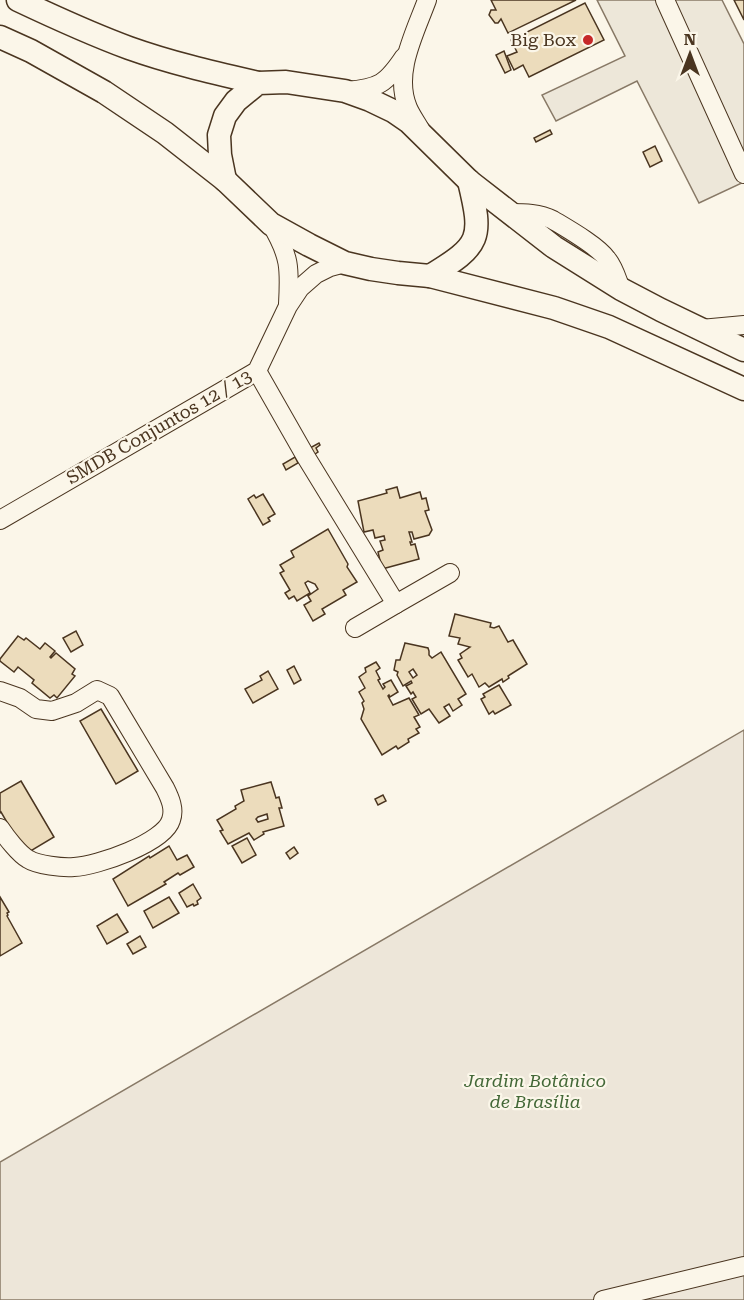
<svg xmlns="http://www.w3.org/2000/svg" width="744" height="1300" viewBox="0 0 744 1300" font-family="'Roboto Serif',serif">
<style>
.green{fill:#ede6d9;stroke:#887966;stroke-width:1.5}
.parking{fill:#ede7d9;stroke:#887966;stroke-width:1.5}
.building{fill:#ecdcbc;stroke:#4a3520;stroke-width:1.5;fill-rule:evenodd}
.lines{fill:none;stroke-linecap:round;stroke-linejoin:round}
.minor-casing{stroke:#4a3520;stroke-width:20}
.major-casing{stroke:#4a3520;stroke-width:25}
.minor{stroke:#fbf6e9;stroke-width:18}
.major{stroke:#fbf6e9;stroke-width:22}
.poi-dot{fill:#c62828;stroke:#fbf6e9;stroke-width:2}
.labels{text-anchor:middle;stroke-width:4.5;stroke-linejoin:round;paint-order:stroke}
.poi-label{font-size:18px;fill:#4a3520;stroke:#fbf6e9;text-anchor:end}
.street-label{font-size:18px;fill:#4a3520;stroke:#fbf6e9}
.park-label{font-size:18px;font-style:italic;fill:#436837;stroke:#fbf6e9}
</style>
<rect width="100%" height="100%" fill="#fbf6e9"/>
<!-- green -->
<path class="green" d="M744 730V1300H0V1162Z"/>
<!-- parking -->
<path class="parking" d="M597 0H722L744 44V182L699 203 637 81 556 121 542 95 625 56Z"/>
<!-- building -->
<g class="building">
<path d="M491 0H576L508 33 501 19 498 23H495L489 15 491 10H496Z"/>
<path d="M734 0H744V20Z"/>
<path d="M585 3 604 40 529 77 523 65 514 70 507 56 517 52 511 40Z"/>
<path d="M504 51 511 70 505 73 496 55Z"/>
<path d="M550 130 552 134 536 142 534 138Z"/>
<path d="M655 146 662 161 650 167 643 152Z"/>
<path d="M319 443 320 445 316 448 318 452 312 456 308 449Z"/>
<path d="M295 457 298 463 286 470 283 464Z"/>
<path d="M397 487 400 498 420 492 422 499 426 498 429 510 425 511 432 530 429 535 414 539 412 532H409L412 542H410L411 545 415 544 419 559 382 569 378 552 383 550 380 541 385 540 384 536 375 538 373 530 364 532 358 501 387 493 386 490Z"/>
<path d="M263 494 275 514 268 518 270 521 263 525 248 499 254 495 256 498Z"/>
<path d="M328 529 348 564 347 567 357 582 343 590 346 595 322 609 325 614 313 621 304 605 311 601 308 596 318 589 315 584 308 581 305 583 310 593 297 601 294 596 289 599 285 593 290 590 280 573 284 571 280 565 294 557 291 551Z"/>
<path d="M455 614 491 623 490 627 494 628 499 626 508 642 513 640 527 664 508 676 509 678 503 682 502 679 489 687 485 683 479 687 472 674 468 677 458 660 462 658 460 654 470 647 458 644 460 638 449 636Z"/>
<path d="M76 631 83 645 71 652 63 638Z"/>
<path d="M18 636 24 640 26 638 40 649 45 643 55 651 50 657 51 658 56 653 75 669 72 674 75 676 57 698 54 695 50 698 32 683 34 680 18 667 14 672 0 661V659Z"/>
<path d="M405 643 428 648 429 651V655L432 658 441 652 466 694 458 699 462 705 453 711 449 704 444 707 450 716 439 723 429 709 421 714 412 699 416 697 413 692 411 694 406 686 412 683 411 681 403 686 397 675 398 672 394 670 396 660H400ZM413 669 417 675 413 678 409 672Z"/>
<path d="M376 662 380 668 376 671 380 679 378 680 383 689 385 687 383 684 391 680 398 692 390 697 389 695 388 696 393 705 409 698 419 715 414 717 420 727 416 729 419 733 408 739 409 742 398 749 396 746 382 755 361 719 364 709 362 703 364 701 359 692 365 688 359 677 366 672 365 668Z"/>
<path d="M294 666 301 680 294 684 287 670Z"/>
<path d="M268 671 278 689 253 703 245 689 262 680 260 676Z"/>
<path d="M499 685 511 705 495 714 493 711 489 714 481 699 485 697 483 694Z"/>
<path d="M101 709 138 771 116 784 80 721Z"/>
<path d="M21 781 54 837 29 852 22 848 1 812 0 813V793Z"/>
<path d="M271 782 276 798 279 797 282 808H279L284 826 263 832 264 834 254 840 249 833 228 844 220 831 223 830 217 820 236 809 235 806 244 801 241 790ZM267 814 268 819 258 822 256 819 258 817Z"/>
<path d="M383 795 386 801 378 805 375 799Z"/>
<path d="M247 838 256 855 242 863 232 846Z"/>
<path d="M169 846 177 860 187 855 194 867 180 875 178 873 164 882 166 884 128 906 113 879 149 856 150 858Z"/>
<path d="M294 847 298 853 290 859 286 853Z"/>
<path d="M193 884 201 898 197 901 198 904 194 906 193 904 187 907 179 893Z"/>
<path d="M0 897 9 912 7 913 8 915 7 916 22 943 0 956Z"/>
<path d="M169 897 179 913 153 928 144 911Z"/>
<path d="M117 914 128 932 107 944 97 926Z"/>
<path d="M140 936 146 947 133 954 127 944Z"/>
</g>
<g class="lines">
<!-- minor casing -->
<g class="minor-casing">
<g id="minor">
<path d="M665 0 744 174"/>
<path d="M347 91C379 88 386 84 404 57"/>
<path d="M420 129C416 122 411 115 408 108 393 73 415 33 427 0"/>
<path d="M509 213C525 213 539 213 553 220 568 229 598 246 607 259 614 267 617 279 621 289"/>
<path d="M271 224C290 256 290 268 288 304"/>
<path d="M701 329 744 325"/>
<path d="M257 371 306 457 396 604 355 628"/>
<path d="M0 520 257 371 288 306 300 288 316 274 330 267 345 263"/>
<path d="M396 604 450 573"/>
<path d="M0 691 20 698 36 709 52 711 76 703 97 690 110 696 165 788C170 798 175 809 171 820 164 843 97 866 74 867 63 868 37 865 28 859 19 854 6 837 0 828"/>
<path d="M603 1300 744 1266"/>
</g>
</g>
<!-- major casing -->
<g class="major-casing">
<g id="major">
<path d="M18 0C54 17 91 34 129 48 171 63 215 73 258 83"/>
<path d="M0 37 31 51 104 92 165 133 225 180 271 224 309 245 345 263 371 269 398 273 430 276 554 308 609 327 744 389"/>
<path d="M225 180 220 155 219 135 225 116 236 101 258 83 286 82 345 91 370 100 393 111 409 122 469 181 554 247 621 289 661 310 744 350"/>
<path d="M430 276C481 245 483 239 469 181"/>
</g>
</g>
<!-- minor -->
<use href="#minor" class="minor"/>
<!-- major -->
<use href="#major" class="major"/>
</g>
<!-- markers -->
<circle class="poi-dot" cx="588" cy="40" r="6"/>
<g class="labels">
<!-- poi labels -->
<g class="poi-label">
<text x="576" y="46">Big Box</text>
</g>
<!-- street labels -->
<g class="street-label">
<text transform="translate(159 427) rotate(-30)" y="6">SMDB Conjuntos 12 / 13</text>
</g>
<!-- park labels -->
<g class="park-label">
<text x="535" y="1087">Jardim Botânico<tspan x="535" dy="21">de Brasília</tspan></text>
</g>
</g>
<!-- north arrow -->
<g transform="translate(690 54)" stroke="#fbf6e9" stroke-width="4.5" paint-order="stroke">
<path d="M0-4.5L10 22L0 15L-10 22Z" fill="#4a3520"/>
<text y="-9" font-size="16" font-weight="bold" text-anchor="middle" fill="#4a3520">N</text>
</g>
</svg>
